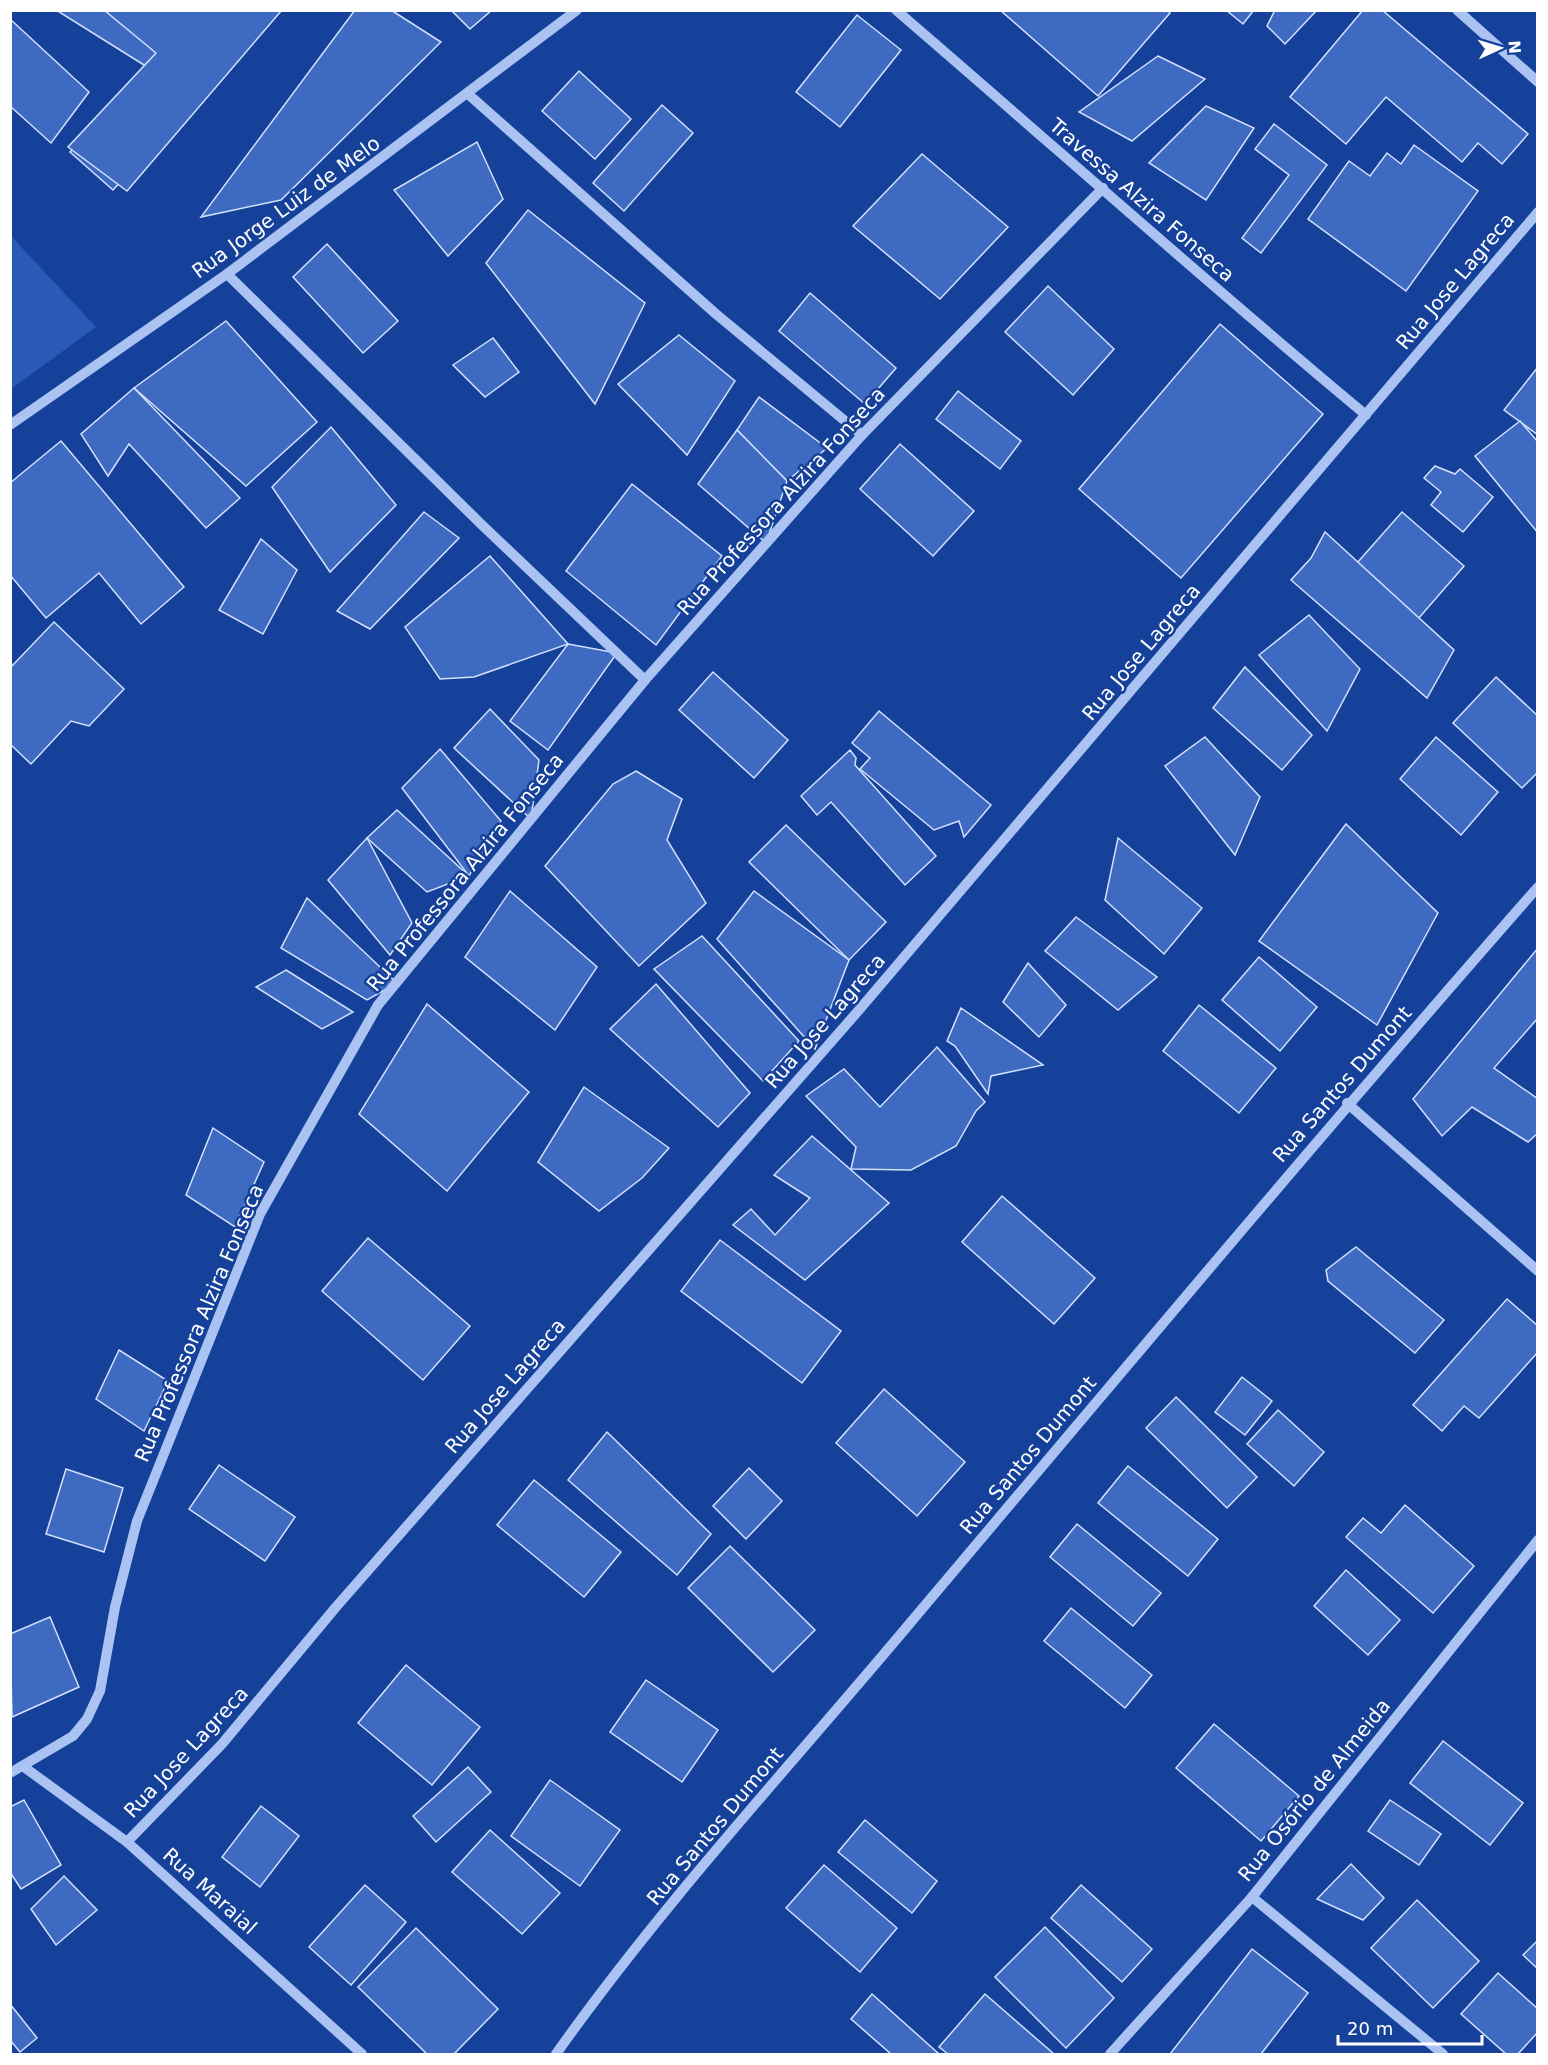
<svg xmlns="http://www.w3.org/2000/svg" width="1548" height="2065" viewBox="0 0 1548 2065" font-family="'DejaVu Sans',sans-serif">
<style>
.green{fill:#295ab8}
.building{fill:#3f6ac1;stroke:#d3e1fc;stroke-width:1.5}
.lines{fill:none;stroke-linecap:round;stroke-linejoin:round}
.minor{stroke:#abc3f2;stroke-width:10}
.labels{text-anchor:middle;stroke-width:5;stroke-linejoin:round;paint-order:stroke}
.street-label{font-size:20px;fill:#fff;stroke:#16419a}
</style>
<rect width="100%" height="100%" fill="#16419a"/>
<!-- green -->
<path class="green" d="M10 235 96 327 11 389H10Z"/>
<!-- building -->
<g class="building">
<path d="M56 10H276L113 190 70 152 152 70Z"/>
<path d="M104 10H282L127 191 68 147 156 53Z"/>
<path d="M355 10H391L441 42 281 200 201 217Z"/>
<path d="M451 10H492L470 29Z"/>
<path d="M1000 10H1167L1170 13 1098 96Z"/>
<path d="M1226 10H1254L1243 24Z"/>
<path d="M1275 10H1317L1285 44 1267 26Z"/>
<path d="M1363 10H1382L1528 134 1502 164 1478 143 1462 162 1386 97 1346 144 1290 97Z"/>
<path d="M857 15 901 50 840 127 796 92Z"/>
<path d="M10 19 89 92 51 143 10 106Z"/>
<path d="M1158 56 1205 79 1132 141 1079 112Z"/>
<path d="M579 71 631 119 595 159 542 111Z"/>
<path d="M662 105 693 133 624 211 593 183Z"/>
<path d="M1206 106 1254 128 1206 200 1149 163Z"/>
<path d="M1274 124 1327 165 1261 253 1242 238 1289 175 1255 149Z"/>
<path d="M477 142 503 199 448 256 394 190Z"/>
<path d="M1414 145 1478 191 1406 291 1308 219 1349 161 1370 176 1387 153 1401 164Z"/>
<path d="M922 154 1008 227 940 299 853 226Z"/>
<path d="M528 210 645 303 595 404 486 263Z"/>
<path d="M327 244 398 321 363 353 293 277Z"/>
<path d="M1048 286 1114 349 1073 395 1005 332Z"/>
<path d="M810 293 896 368 865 404 779 331Z"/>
<path d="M226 321 317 422 246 486 134 388Z"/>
<path d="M1220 324 1323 414 1181 578 1079 489Z"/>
<path d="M679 335 735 381 687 455 618 384Z"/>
<path d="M493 338 519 372 485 397 453 365Z"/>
<path d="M1538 367V435L1504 410Z"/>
<path d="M134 388 240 498 206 528 129 444 108 476 81 434Z"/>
<path d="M958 391 1021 441 1000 469 936 419Z"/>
<path d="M759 397 827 448 787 481 737 430Z"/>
<path d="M1520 421 1538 442V533L1475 456Z"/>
<path d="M331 427 396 505 330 572 272 487Z"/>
<path d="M737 430 787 481 766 543 698 484Z"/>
<path d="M61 441 184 587 141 624 99 573 46 618 10 575V483Z"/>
<path d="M900 444 974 511 933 556 860 489Z"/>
<path d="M1435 466 1455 474 1460 469 1493 497 1463 532 1431 505 1441 492 1424 478Z"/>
<path d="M632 484 722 556 656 645 566 571Z"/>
<path d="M424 512 459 538 370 629 337 611Z"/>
<path d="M1402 512 1464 566 1418 619 1357 563Z"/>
<path d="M1325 532 1454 650 1427 698 1291 580 1311 558Z"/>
<path d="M261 539 297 570 263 634 219 610Z"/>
<path d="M490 556 568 644 474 677 440 679 405 627Z"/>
<path d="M1309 615 1360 669 1327 731 1259 655Z"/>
<path d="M54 622 124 689 89 726 71 721 31 764 10 744V668Z"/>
<path d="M568 644 617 653 548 750 510 721Z"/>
<path d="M1245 667 1312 735 1282 770 1213 708Z"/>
<path d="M713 672 788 740 754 778 679 710Z"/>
<path d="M1496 677 1538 716V772L1522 788 1453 723Z"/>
<path d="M490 709 539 760 531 819 454 748Z"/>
<path d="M879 711 991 805 964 837 959 821 934 830 860 769 870 758 852 743Z"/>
<path d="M1205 737 1260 797 1235 855 1165 766Z"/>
<path d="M1436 737 1498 792 1461 835 1400 779Z"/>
<path d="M440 749 501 821 469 876 402 788Z"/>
<path d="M850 750 856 758 855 765 936 856 905 885 831 802 817 815 801 796Z"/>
<path d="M636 771 682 799 667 840 706 903 639 966 545 866 613 784Z"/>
<path d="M397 810 469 876 427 892 367 838Z"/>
<path d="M1346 824 1438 913 1377 1025 1259 941Z"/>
<path d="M786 825 886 922 849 960 749 862Z"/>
<path d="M367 838 412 923 390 955 328 880Z"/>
<path d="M1118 838 1202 908 1164 954 1105 900Z"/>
<path d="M510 891 597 967 555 1030 465 957Z"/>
<path d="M754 891 849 960 815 1049 717 939Z"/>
<path d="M307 898 397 983 367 1000 281 948Z"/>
<path d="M1076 917 1157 977 1118 1010 1045 951Z"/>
<path d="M702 936 799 1041 763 1081 654 969Z"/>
<path d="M1538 948V1018L1494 1068 1538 1099V1133L1528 1142 1472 1107 1442 1136 1413 1099Z"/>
<path d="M1259 957 1317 1007 1280 1051 1222 1000Z"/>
<path d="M1028 963 1066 1005 1039 1037 1003 1002Z"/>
<path d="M286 970 353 1012 322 1029 256 987Z"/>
<path d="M656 984 750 1093 718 1127 610 1029Z"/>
<path d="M427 1004 529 1092 447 1191 359 1114Z"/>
<path d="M1199 1005 1276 1068 1239 1113 1163 1051Z"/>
<path d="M961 1008 1043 1065 991 1076 988 1094 955 1046 947 1041Z"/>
<path d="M937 1047 985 1102 976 1111 956 1146 911 1170 851 1169 856 1147 806 1096 844 1069 880 1107Z"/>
<path d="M584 1087 669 1148 642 1178 599 1211 538 1162Z"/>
<path d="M213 1128 264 1162 235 1227 186 1195Z"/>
<path d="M812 1136 889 1203 805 1280 733 1225 751 1209 775 1235 810 1198 774 1175Z"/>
<path d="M1002 1196 1095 1278 1054 1324 962 1242Z"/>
<path d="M368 1238 470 1326 423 1380 322 1291Z"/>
<path d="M720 1240 841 1331 802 1383 681 1291Z"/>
<path d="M1356 1247 1444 1320 1415 1353 1328 1281 1326 1270Z"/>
<path d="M1507 1299 1538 1326V1352L1479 1418 1464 1406 1442 1431 1413 1405Z"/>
<path d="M119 1350 168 1381 144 1431 96 1399Z"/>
<path d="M1242 1377 1272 1401 1245 1435 1215 1412Z"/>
<path d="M884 1389 965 1462 917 1516 836 1443Z"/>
<path d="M1176 1397 1257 1477 1227 1508 1146 1428Z"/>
<path d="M1278 1410 1324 1452 1294 1486 1247 1444Z"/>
<path d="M607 1432 711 1534 677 1575 568 1480Z"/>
<path d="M219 1465 295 1517 265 1561 189 1509Z"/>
<path d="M1128 1466 1218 1539 1188 1576 1098 1503Z"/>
<path d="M749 1468 782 1501 746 1539 713 1506Z"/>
<path d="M66 1469 123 1488 104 1552 46 1534Z"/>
<path d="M534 1480 621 1552 584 1597 497 1525Z"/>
<path d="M1405 1505 1474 1566 1433 1613 1346 1537 1363 1518 1381 1533Z"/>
<path d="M1077 1524 1161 1593 1133 1626 1050 1557Z"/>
<path d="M730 1546 815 1630 773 1672 688 1588Z"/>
<path d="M1346 1570 1400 1620 1368 1655 1314 1606Z"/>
<path d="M1071 1608 1152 1675 1125 1708 1044 1641Z"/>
<path d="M50 1617 79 1687 12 1717 10 1634Z"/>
<path d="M406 1665 480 1727 432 1785 358 1723Z"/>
<path d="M646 1680 718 1730 682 1782 610 1732Z"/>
<path d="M1214 1724 1299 1796 1261 1841 1176 1768Z"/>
<path d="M1443 1741 1523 1803 1490 1845 1410 1783Z"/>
<path d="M468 1767 491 1792 436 1842 413 1816Z"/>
<path d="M550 1780 620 1830 580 1886 511 1836Z"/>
<path d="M24 1800 61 1865 21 1889 10 1872V1807Z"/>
<path d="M1390 1800 1441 1834 1419 1865 1368 1831Z"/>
<path d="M261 1806 299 1836 260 1887 222 1857Z"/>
<path d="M865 1820 937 1881 912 1913 838 1852Z"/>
<path d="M490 1830 560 1893 522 1934 452 1872Z"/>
<path d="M1351 1864 1384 1898 1363 1920 1317 1899Z"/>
<path d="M824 1865 897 1928 860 1972 786 1908Z"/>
<path d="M64 1876 97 1910 56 1945 31 1909Z"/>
<path d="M365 1885 406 1922 351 1985 309 1947Z"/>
<path d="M1081 1885 1152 1949 1122 1982 1051 1918Z"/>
<path d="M1417 1900 1479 1961 1433 2008 1371 1948Z"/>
<path d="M1045 1927 1114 1998 1066 2048 995 1977Z"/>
<path d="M416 1928 498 2009 454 2054H427L358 1987Z"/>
<path d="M1538 1940V1969L1523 1955Z"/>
<path d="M1252 1949 1308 1993 1261 2054H1170Z"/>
<path d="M1498 1973 1538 2009V2032L1518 2054H1506L1461 2014Z"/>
<path d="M872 1994 939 2054H891L851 2019Z"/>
<path d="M985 1994 1054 2054H948L939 2047Z"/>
<path d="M10 2004 37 2038 20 2052 10 2040Z"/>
</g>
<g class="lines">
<!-- minor -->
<g class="minor">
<path d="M896 10C1053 145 1207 283 1366 415"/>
<path d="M1457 10 1538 82"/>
<path d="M468 94 716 314 862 435"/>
<path d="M227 274 482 525 645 680"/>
<path d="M10 425 227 274 577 10"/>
<path d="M1347 1103 1538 1271"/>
<path d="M24 1767 127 1842 362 2054"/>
<path d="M10 1773 73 1736 87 1719 100 1691 115 1607 137 1521 260 1214 378 1005 645 680 862 435 1103 188"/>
<path d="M127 1842 222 1744 336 1607 859 1010 1538 212"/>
<path d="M1252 1897 1443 2054"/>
<path d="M556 2054C665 1900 795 1761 916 1616 1122 1372 1327 1127 1538 887"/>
<path d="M1110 2054 1252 1897 1538 1540"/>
</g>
</g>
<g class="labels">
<!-- street labels -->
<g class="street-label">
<text transform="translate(1142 200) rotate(41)" y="7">Travessa Alzira Fonseca</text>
<text transform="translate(286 207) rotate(-36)" y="7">Rua Jorge Luiz de Melo</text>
<text transform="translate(1455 281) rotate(-50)" y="7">Rua Jose Lagreca</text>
<text transform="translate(781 501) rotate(-48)" y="7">Rua Professora Alzira Fonseca</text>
<text transform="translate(1141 652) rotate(-50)" y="7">Rua Jose Lagreca</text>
<text transform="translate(465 872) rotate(-51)" y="7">Rua Professora Alzira Fonseca</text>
<text transform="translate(825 1021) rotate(-49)" y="7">Rua Jose Lagreca</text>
<text transform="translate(1342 1084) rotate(-49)" y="7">Rua Santos Dumont</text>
<text transform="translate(199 1323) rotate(-67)" y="7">Rua Professora Alzira Fonseca</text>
<text transform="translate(505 1386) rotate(-49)" y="7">Rua Jose Lagreca</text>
<text transform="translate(1028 1455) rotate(-50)" y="7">Rua Santos Dumont</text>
<text transform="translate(186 1752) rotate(-47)" y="7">Rua Jose Lagreca</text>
<text transform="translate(1314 1790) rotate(-51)" y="7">Rua Osório de Almeida</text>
<text transform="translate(715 1826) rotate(-50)" y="7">Rua Santos Dumont</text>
<text transform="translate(210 1891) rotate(42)" y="7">Rua Maraial</text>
</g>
</g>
<!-- border -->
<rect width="1548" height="2065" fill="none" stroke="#ffffff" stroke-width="24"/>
<!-- north arrow -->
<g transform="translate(1500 48) rotate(86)" stroke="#16419a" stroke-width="4.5" paint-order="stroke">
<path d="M0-4.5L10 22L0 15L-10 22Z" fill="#ffffff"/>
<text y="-9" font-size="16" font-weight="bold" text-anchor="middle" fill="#ffffff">N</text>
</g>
<!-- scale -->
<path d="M1338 2035v9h144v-9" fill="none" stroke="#ffffff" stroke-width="3"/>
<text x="1347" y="2035" font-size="18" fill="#ffffff" stroke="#16419a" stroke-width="4.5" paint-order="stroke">20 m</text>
</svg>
